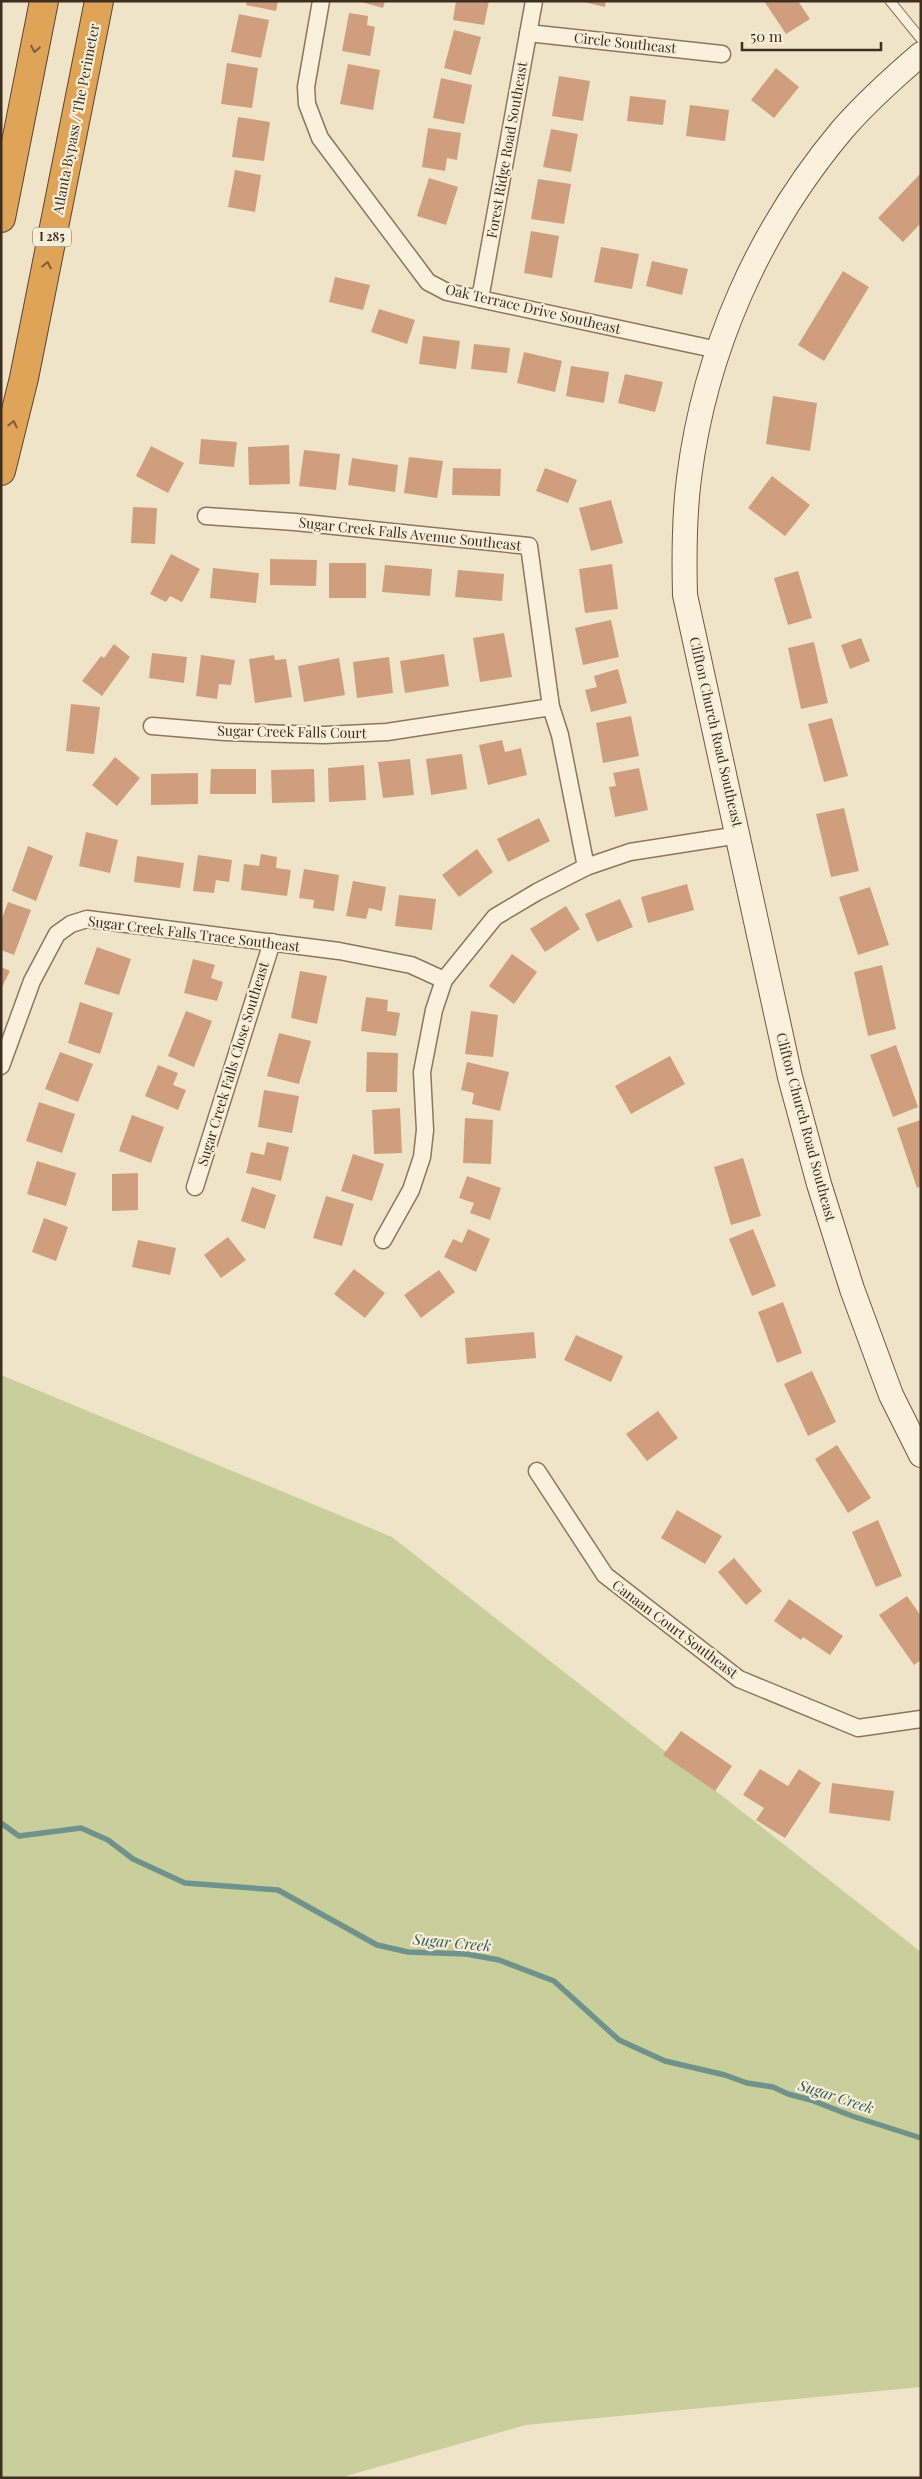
<svg xmlns="http://www.w3.org/2000/svg" width="922" height="2479" viewBox="0 0 922 2479" font-family="'Playfair Display',serif">
<style>
.green{fill:#c9cf9b}
.lines{fill:none;stroke-linecap:round;stroke-linejoin:round}
.stream{stroke:#6f938a;stroke-width:5.5}
.building{fill:#cf9f7d}
.lane-casing{stroke:#8d765c;stroke-width:11}
.street-casing{stroke:#8d765c;stroke-width:19}
.secondary-casing{stroke:#6f573f;stroke-width:26}
.highway-casing{stroke:#5b4430;stroke-width:30}
.lane{stroke:#faf1dc;stroke-width:9}
.street{stroke:#faf1dc;stroke-width:16}
.secondary{stroke:#faf1dc;stroke-width:24}
.highway{stroke:#e0a458;stroke-width:28}
.oneway{stroke:#7e5d36}
.labels{text-anchor:middle;stroke-width:4.5;stroke-linejoin:round;paint-order:stroke}
.shield{fill:#f7eed8;stroke:#756857;stroke-width:1}
.shield-label{font-size:12px;font-weight:bold;fill:#3d2e20}
.street-label{font-size:14px;fill:#3d2e20;stroke:#f7eed8}
.water-label{font-size:15px;font-style:italic;fill:#2f5d5a;stroke:#f7eed8}
</style>
<rect width="100%" height="100%" fill="#f0e4c8"/>
<!-- green -->
<path class="green" d="M1 1375 392 1537 921 1952V2387L526 2425 339 2478H1Z"/>
<g class="lines">
<!-- stream -->
<path class="stream" d="M1 1823 19 1836 81 1828 108 1840 133 1859 185 1883 278 1890 377 1945 408 1952 466 1954 499 1960 554 1981 619 2040 665 2061 725 2075 747 2083 773 2087 788 2094 811 2100 852 2116 921 2138"/>
</g>
<!-- building -->
<g class="building">
<path d="M247 1H278L276 11 246 5Z"/>
<path d="M358 1H385L383 8Z"/>
<path d="M456 1H489L484 25 453 20Z"/>
<path d="M579 1H606L605 7Z"/>
<path d="M764 1H798L810 19 786 34Z"/>
<path d="M349 13 368 16 367 25 375 27 370 56 342 51Z"/>
<path d="M239 14 269 20 261 58 231 52Z"/>
<path d="M454 30 481 37 471 75 444 68Z"/>
<path d="M227 63 258 68 252 108 221 104Z"/>
<path d="M348 64 380 70 373 110 340 104Z"/>
<path d="M776 68 799 87 774 118 751 100Z"/>
<path d="M559 76 590 81 583 121 552 116Z"/>
<path d="M441 78 472 85 464 124 433 118Z"/>
<path d="M630 96 666 100 663 125 627 121Z"/>
<path d="M690 105 729 110 725 141 686 136Z"/>
<path d="M238 117 270 122 264 161 232 157Z"/>
<path d="M428 128 461 133 457 160 447 158 445 171 422 167Z"/>
<path d="M551 129 578 134 571 172 543 167Z"/>
<path d="M235 170 261 175 255 212 228 207Z"/>
<path d="M921 173V223L903 242 878 218Z"/>
<path d="M429 178 458 187 446 225 417 216Z"/>
<path d="M538 179 571 184 564 224 531 219Z"/>
<path d="M531 231 559 236 552 278 524 273Z"/>
<path d="M601 247 639 254 632 289 594 282Z"/>
<path d="M652 261 688 269 682 295 646 286Z"/>
<path d="M843 271 869 287 824 361 798 345Z"/>
<path d="M335 277 370 285 363 310 329 302Z"/>
<path d="M379 309 415 320 407 344 371 332Z"/>
<path d="M423 336 460 341 456 369 419 364Z"/>
<path d="M474 344 510 348 507 373 471 369Z"/>
<path d="M524 352 562 361 555 392 517 383Z"/>
<path d="M571 366 609 372 604 403 566 396Z"/>
<path d="M625 374 663 382 655 412 618 403Z"/>
<path d="M773 396 817 403 810 451 766 444Z"/>
<path d="M201 439 237 442 234 467 199 464Z"/>
<path d="M289 445 290 484 249 485 248 447Z"/>
<path d="M151 446 184 463 168 493 136 476Z"/>
<path d="M304 450 340 454 336 490 299 486Z"/>
<path d="M409 457 443 461 437 498 404 493Z"/>
<path d="M352 458 398 465 395 492 348 485Z"/>
<path d="M453 468 501 469 500 496 452 495Z"/>
<path d="M545 468 577 480 568 503 536 491Z"/>
<path d="M772 476 810 505 785 536 748 508Z"/>
<path d="M611 500 623 543 591 551 579 508Z"/>
<path d="M133 507 157 508 155 544 131 543Z"/>
<path d="M171 554 200 569 182 602 170 596 166 602 150 594Z"/>
<path d="M270 559 317 560 316 586 270 585Z"/>
<rect x="329" y="563" width="37" height="35"/>
<path d="M612 564 618 609 585 613 579 569Z"/>
<path d="M385 565 432 569 430 596 382 592Z"/>
<path d="M213 568 259 573 256 603 210 598Z"/>
<path d="M458 570 504 574 502 601 455 597Z"/>
<path d="M798 571 812 618 788 625 774 578Z"/>
<path d="M611 620 619 657 583 665 575 628Z"/>
<path d="M504 633 512 677 480 682 473 638Z"/>
<path d="M861 638 870 661 850 669 841 645Z"/>
<path d="M814 642 828 703 801 709 788 648Z"/>
<path d="M114 644 130 657 102 696 82 681 101 656 104 658Z"/>
<path d="M152 653 187 657 184 683 149 678Z"/>
<path d="M444 654 449 686 405 693 400 661Z"/>
<path d="M201 655 235 660 231 685 219 684 217 699 196 696Z"/>
<path d="M274 655 275 660 286 659 292 697 255 703 249 659Z"/>
<path d="M389 657 393 693 357 698 353 662Z"/>
<path d="M339 658 345 695 304 702 298 666Z"/>
<path d="M618 669 627 703 591 712 585 690 597 687 594 676Z"/>
<path d="M71 704 100 707 94 754 66 751Z"/>
<path d="M631 716 639 756 603 763 596 723Z"/>
<path d="M832 718 848 776 824 782 808 724Z"/>
<path d="M502 740 505 752 521 748 527 775 488 785 479 745Z"/>
<path d="M462 754 467 789 431 795 426 759Z"/>
<path d="M115 757 140 778 117 806 92 785Z"/>
<path d="M410 759 414 795 383 798 378 762Z"/>
<path d="M364 765 366 800 329 802 328 768Z"/>
<path d="M639 768 648 810 615 817 609 787 616 786 613 773Z"/>
<path d="M211 769H256V794H210Z"/>
<path d="M314 769 315 802 272 803 271 770Z"/>
<path d="M198 773V804L151 805V774Z"/>
<path d="M844 808 859 871 831 877 816 814Z"/>
<path d="M539 818 550 841 508 862 497 839Z"/>
<path d="M86 832 118 840 110 873 79 866Z"/>
<path d="M28 846 53 856 36 901 12 891Z"/>
<path d="M477 849 493 872 459 897 442 875Z"/>
<path d="M261 854 277 857 276 868 291 870 287 896 241 890 244 864 259 866Z"/>
<path d="M198 855 232 860 229 882 216 880 214 893 193 891Z"/>
<path d="M137 856 184 863 180 888 134 882Z"/>
<path d="M304 869 339 875 334 911 313 908 314 900 299 898Z"/>
<path d="M353 881 386 887 382 911 369 908 366 919 346 916Z"/>
<path d="M687 884 694 910 648 923 641 897Z"/>
<path d="M870 887 889 945 858 955 839 897Z"/>
<path d="M399 895 436 899 432 930 395 926Z"/>
<path d="M620 899 633 927 597 942 585 914Z"/>
<path d="M8 902 31 910 14 955 1 950V921Z"/>
<path d="M566 906 580 929 545 952 530 929Z"/>
<path d="M97 947 131 959 119 995 84 984Z"/>
<path d="M512 954 537 972 514 1004 489 986Z"/>
<path d="M193 959 215 965 211 978 223 982 217 1001 184 993Z"/>
<path d="M882 965 896 1029 868 1036 854 972Z"/>
<path d="M1 967 10 971 1 989Z"/>
<path d="M300 971 327 976 317 1024 291 1018Z"/>
<path d="M366 997 388 1000 387 1011 400 1013 396 1036 361 1031Z"/>
<path d="M80 1002 113 1013 100 1054 68 1043Z"/>
<path d="M186 1011 212 1021 194 1067 168 1056Z"/>
<path d="M471 1011 498 1015 493 1057 465 1054Z"/>
<path d="M279 1033 311 1041 299 1084 267 1076Z"/>
<path d="M896 1045 918 1107 893 1117 870 1055Z"/>
<path d="M60 1052 93 1064 78 1102 45 1089Z"/>
<path d="M367 1052 398 1053 397 1092H366Z"/>
<path d="M670 1056 685 1084 631 1114 615 1086Z"/>
<path d="M467 1062 509 1072 500 1111 472 1104 474 1093 461 1090Z"/>
<path d="M158 1065 178 1073 173 1085 186 1090 178 1110 145 1096Z"/>
<path d="M264 1090 299 1096 292 1133 258 1127Z"/>
<path d="M39 1102 75 1114 62 1153 26 1141Z"/>
<path d="M400 1108 402 1153 374 1154 372 1110Z"/>
<path d="M132 1115 164 1127 151 1163 119 1151Z"/>
<path d="M465 1118 493 1120 491 1164 463 1163Z"/>
<path d="M921 1120V1186L917 1188 897 1128Z"/>
<path d="M267 1142 289 1147 281 1181 246 1173 251 1152 264 1155Z"/>
<path d="M353 1154 384 1164 372 1201 341 1191Z"/>
<path d="M743 1158 761 1216 731 1225 714 1167Z"/>
<path d="M37 1161 76 1173 66 1206 27 1194Z"/>
<path d="M138 1173V1210L112 1211V1174Z"/>
<path d="M467 1176 501 1188 490 1220 470 1213 474 1203 459 1198Z"/>
<path d="M252 1187 276 1195 265 1229 241 1221Z"/>
<path d="M326 1196 354 1204 342 1246 313 1238Z"/>
<path d="M44 1218 68 1227 56 1261 32 1252Z"/>
<path d="M468 1229 490 1239 476 1272 444 1257 453 1239 462 1243Z"/>
<path d="M753 1229 776 1286 752 1296 729 1239Z"/>
<path d="M228 1237 246 1260 221 1278 204 1255Z"/>
<path d="M138 1240 176 1248 170 1275 132 1267Z"/>
<path d="M354 1269 385 1293 365 1318 334 1294Z"/>
<path d="M439 1270 455 1292 421 1318 404 1295Z"/>
<path d="M783 1302 802 1353 777 1363 758 1312Z"/>
<path d="M534 1332 536 1358 467 1364 465 1338Z"/>
<path d="M576 1335 623 1356 611 1382 564 1360Z"/>
<path d="M812 1371 836 1422 808 1436 784 1384Z"/>
<path d="M658 1411 678 1438 647 1461 626 1434Z"/>
<path d="M837 1445 871 1498 848 1513 815 1459Z"/>
<path d="M677 1510 722 1536 705 1564 661 1538Z"/>
<path d="M878 1520 902 1576 876 1587 852 1532Z"/>
<path d="M734 1558 762 1591 746 1605 718 1572Z"/>
<path d="M907 1596 921 1616V1660L914 1665 879 1615Z"/>
<path d="M789 1599 843 1636 830 1655 803 1637 801 1640 774 1621Z"/>
<path d="M681 1731 732 1766 715 1791 663 1755Z"/>
<path d="M760 1769 788 1786 799 1769 821 1783 785 1838 756 1820 764 1808 743 1795Z"/>
<path d="M832 1783 894 1791 890 1821 829 1813Z"/>
</g>
<g class="lines">
<!-- lane casing -->
<g class="lane-casing">
<path id="lane" d="M890 1 921 39"/>
</g>
<!-- street casing -->
<g class="street-casing">
<g id="street">
<path d="M321 1 306 87 307 104 320 138 428 282 447 292 718 350"/>
<path d="M528 33 722 54"/>
<path d="M480 299 534 1"/>
<path d="M206 516 295 522 529 546 551 707 560 735 586 867"/>
<path d="M152 726 225 732 324 735 387 732 551 707"/>
<path d="M1 1066 32 981 57 934 71 924 87 919 339 951 411 965 444 980"/>
<path d="M195 1187 272 942"/>
<path d="M383 1240 411 1190 422 1157 425 1130 422 1072 434 1010 444 980 495 917 537 892 586 867 630 852 739 835"/>
<path d="M537 1471 605 1575 739 1679 858 1728 921 1719"/>
</g>
</g>
<!-- secondary casing -->
<g class="secondary-casing">
<path id="secondary" d="M921 54C893 78 866 102 842 130 759 229 705 350 689 478 684 517 684 556 685 595L790 1077 819 1184 852 1289 891 1395 921 1455"/>
</g>
<!-- highway casing -->
<g class="highway-casing">
<g id="highway">
<path d="M1 218 44 1"/>
<path d="M1 471 24 378 99 1"/>
</g>
</g>
<!-- lane -->
<use href="#lane" class="lane"/>
<!-- street -->
<use href="#street" class="street"/>
<!-- secondary -->
<use href="#secondary" class="secondary"/>
<!-- highway -->
<use href="#highway" class="highway"/>
</g>
<!-- one-way arrows -->
<defs><path id="oneway-chevron" d="M-2-3.5L2.5 0L-2 3.5" fill="none" stroke-width="1.6" stroke-linecap="round" stroke-linejoin="round" transform="scale(1.25)"/></defs>
<g class="oneway">
<use href="#oneway-chevron" transform="translate(35 49) rotate(101)"/>
<use href="#oneway-chevron" transform="translate(47 265) rotate(-78)"/>
<use href="#oneway-chevron" transform="translate(13 424) rotate(-77)"/>
</g>
<g class="labels">
<!-- shield labels -->
<rect class="shield" x="33" y="227.5" width="38" height="19" rx="4"/>
<g class="shield-label">
<text x="52" y="241">I 285</text>
</g>
<!-- street labels -->
<g class="street-label">
<text transform="translate(625 43) rotate(6)" y="5">Circle Southeast</text>
<text transform="translate(76 119) rotate(-79)" y="5">Atlanta Bypass / The Perimeter</text>
<text transform="translate(507 150) rotate(-80)" y="5">Forest Ridge Road Southeast</text>
<text transform="translate(533 309) rotate(13)" y="5">Oak Terrace Drive Southeast</text>
<text transform="translate(410 534) rotate(6)" y="5">Sugar Creek Falls Avenue Southeast</text>
<text transform="translate(292 732) rotate(1)" y="5">Sugar Creek Falls Court</text>
<text transform="translate(716 732) rotate(77)" y="5">Clifton Church Road Southeast</text>
<text transform="translate(194 934) rotate(7)" y="5">Sugar Creek Falls Trace Southeast</text>
<text transform="translate(233 1064) rotate(-73)" y="5">Sugar Creek Falls Close Southeast</text>
<text transform="translate(806 1127) rotate(75)" y="5">Clifton Church Road Southeast</text>
<text transform="translate(675 1629) rotate(37)" y="5">Canaan Court Southeast</text>
</g>
<!-- water labels -->
<g class="water-label">
<text transform="translate(452 1943) rotate(5)" y="5">Sugar Creek</text>
<text transform="translate(836 2097) rotate(18)" y="5">Sugar Creek</text>
</g>
</g>
<!-- border -->
<rect width="922" height="2479" fill="none" stroke="#3d2e20" stroke-width="5"/>
<!-- scale -->
<path d="M742 42v8h139v-8" fill="none" stroke="#3d2e20" stroke-width="2.5"/>
<text x="750" y="42" font-size="15" fill="#3d2e20" stroke="#f7eed8" stroke-width="4" paint-order="stroke">50 m</text>
</svg>
